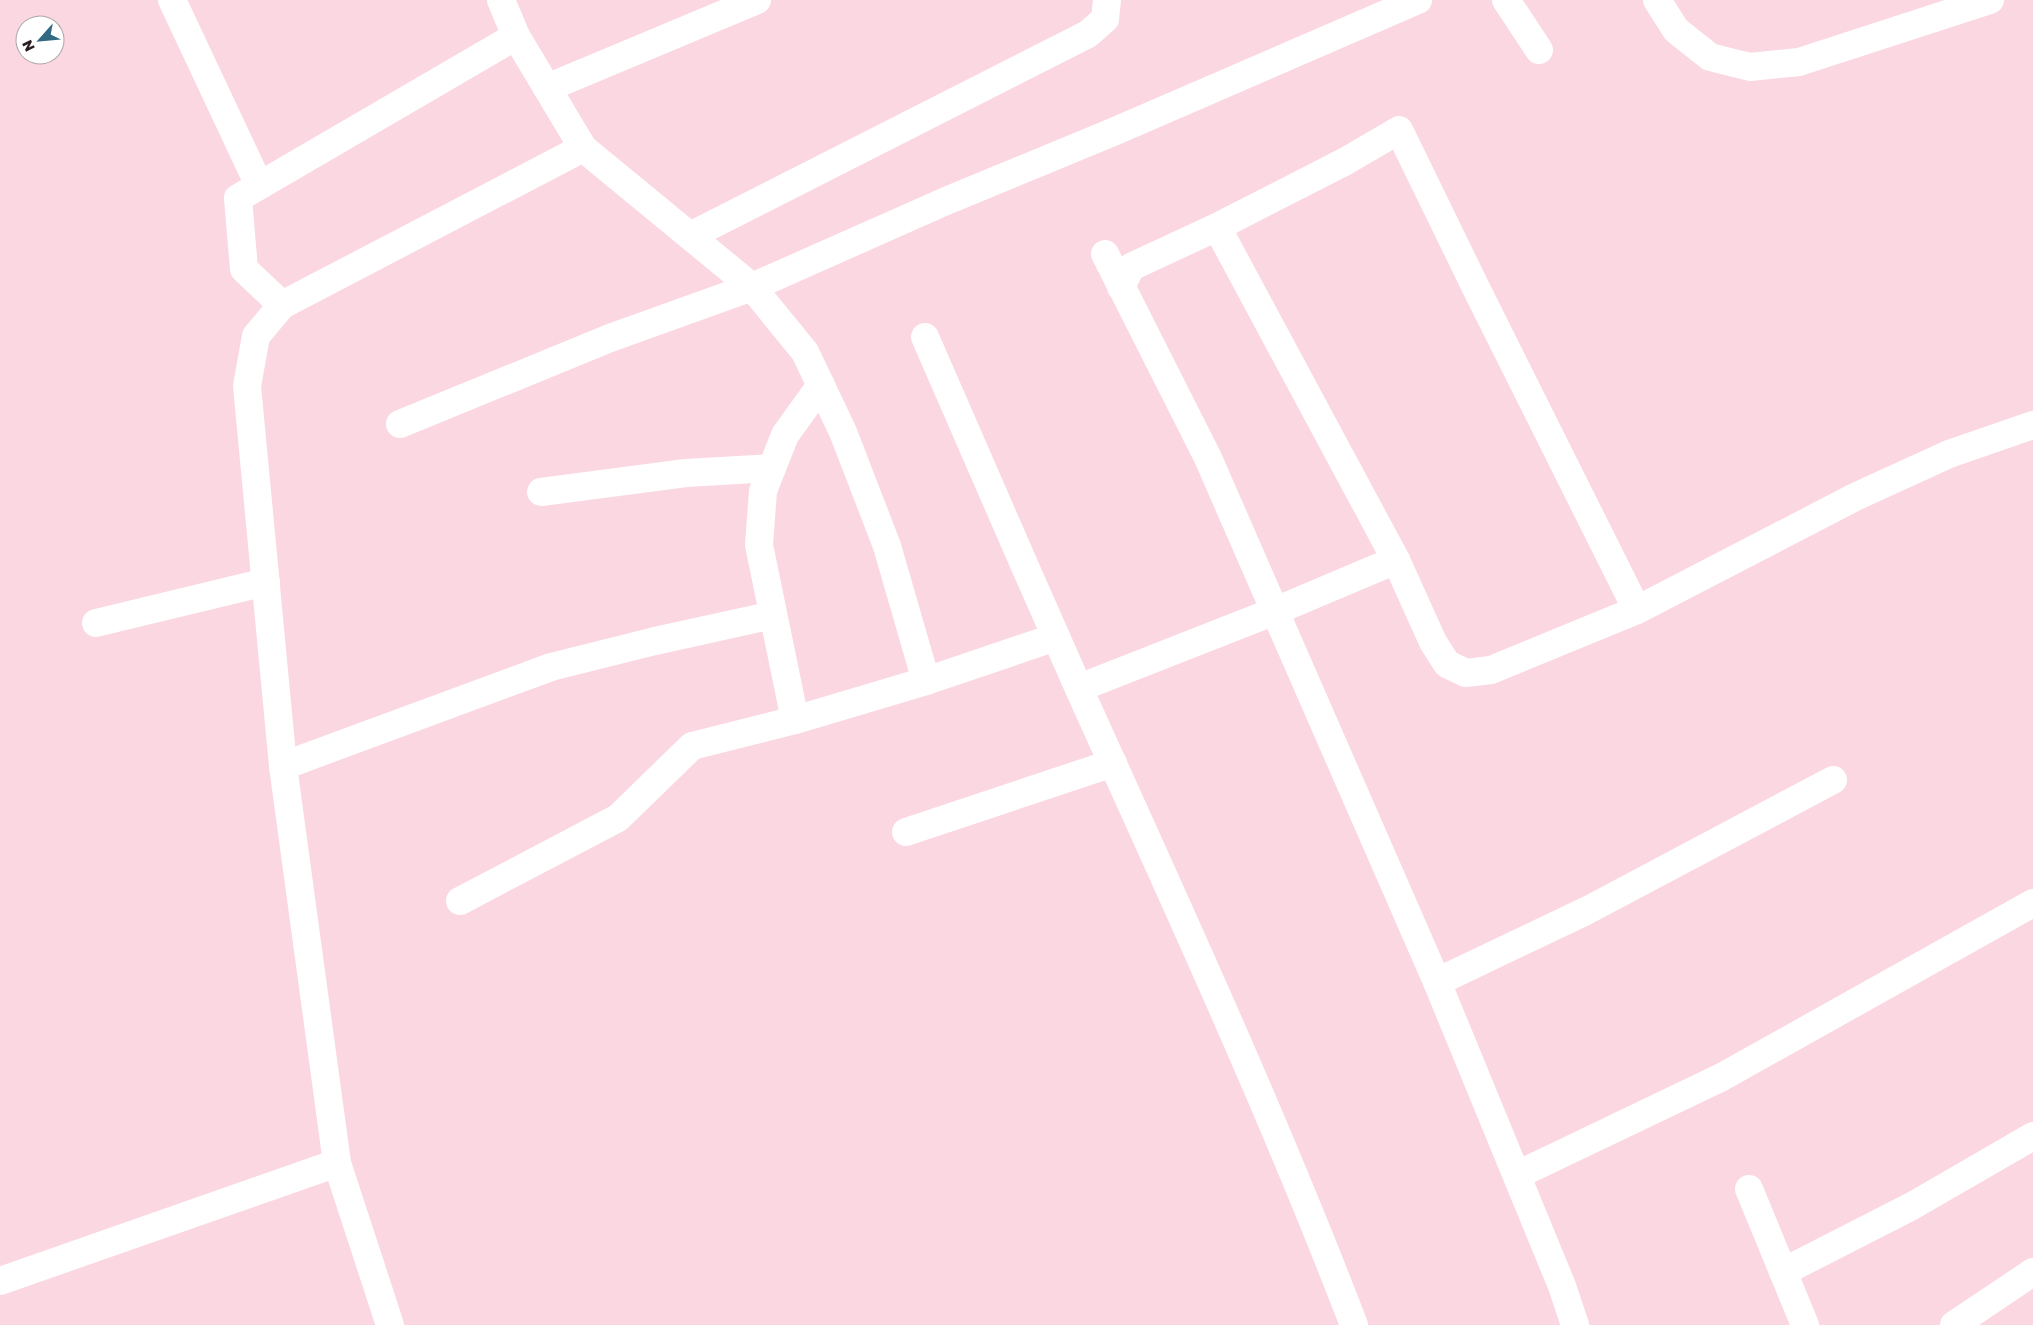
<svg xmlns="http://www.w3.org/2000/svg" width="2033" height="1325" viewBox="0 0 2033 1325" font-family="'Golos Text',sans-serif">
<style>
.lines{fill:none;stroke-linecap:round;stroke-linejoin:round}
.minor{stroke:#fff;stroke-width:28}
</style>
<rect width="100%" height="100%" fill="#fbd7e1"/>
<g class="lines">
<!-- minor -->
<g class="minor">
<path d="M172 0 259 185"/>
<path d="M1506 0 1539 50"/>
<path d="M1657 0 1676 30 1710 57 1750 67 1799 62 1990 0"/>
<path d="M547 88 757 0"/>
<path d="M1217 227 1396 560 1433 642 1447 664 1466 673 1491 670 1637 610 1855 497 1949 454 2033 425"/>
<path d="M690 236 1088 34 1105 19 1107 0"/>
<path d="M1105 254 1208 458 1437 982 1562 1286 1575 1325"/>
<path d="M1121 287 1131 267 1217 227 1346 161 1399 130 1475 286 1637 610"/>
<path d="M282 305 244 269 238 198 516 36"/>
<path d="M925 337C976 454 1027 572 1079 689 1174 899 1271 1109 1354 1325"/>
<path d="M400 424 610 338 752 287 946 201 1113 132 1418 0"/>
<path d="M541 492 686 473 772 468"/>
<path d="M96 623 266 582"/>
<path d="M926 681 1056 637"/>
<path d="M1079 688 1275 611 1396 560"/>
<path d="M795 720 759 545 763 491 772 468 785 435 821 385"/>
<path d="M283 766 551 667 655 641 773 615"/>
<path d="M906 832 1113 763"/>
<path d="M460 901 618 818 692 746 795 720 926 681 887 546 843 432 805 352 752 287 583 148 516 36 501 0"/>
<path d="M1437 982 1586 911 1833 780"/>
<path d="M1517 1175 1722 1077 2033 903"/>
<path d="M1749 1189 1805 1325"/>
<path d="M1783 1272 1912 1206 2033 1136"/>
<path d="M0 1281 337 1163"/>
<path d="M390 1325 337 1163 283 766 247 386 256 336 282 305 583 148"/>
<path d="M1954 1325 2033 1272"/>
</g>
</g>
<!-- north arrow -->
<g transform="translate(40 40) rotate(243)"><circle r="24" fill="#ffffff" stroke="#aaa5a7"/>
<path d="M0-4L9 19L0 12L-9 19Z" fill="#316983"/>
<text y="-8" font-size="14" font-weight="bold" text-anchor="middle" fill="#2b1e22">N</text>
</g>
</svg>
